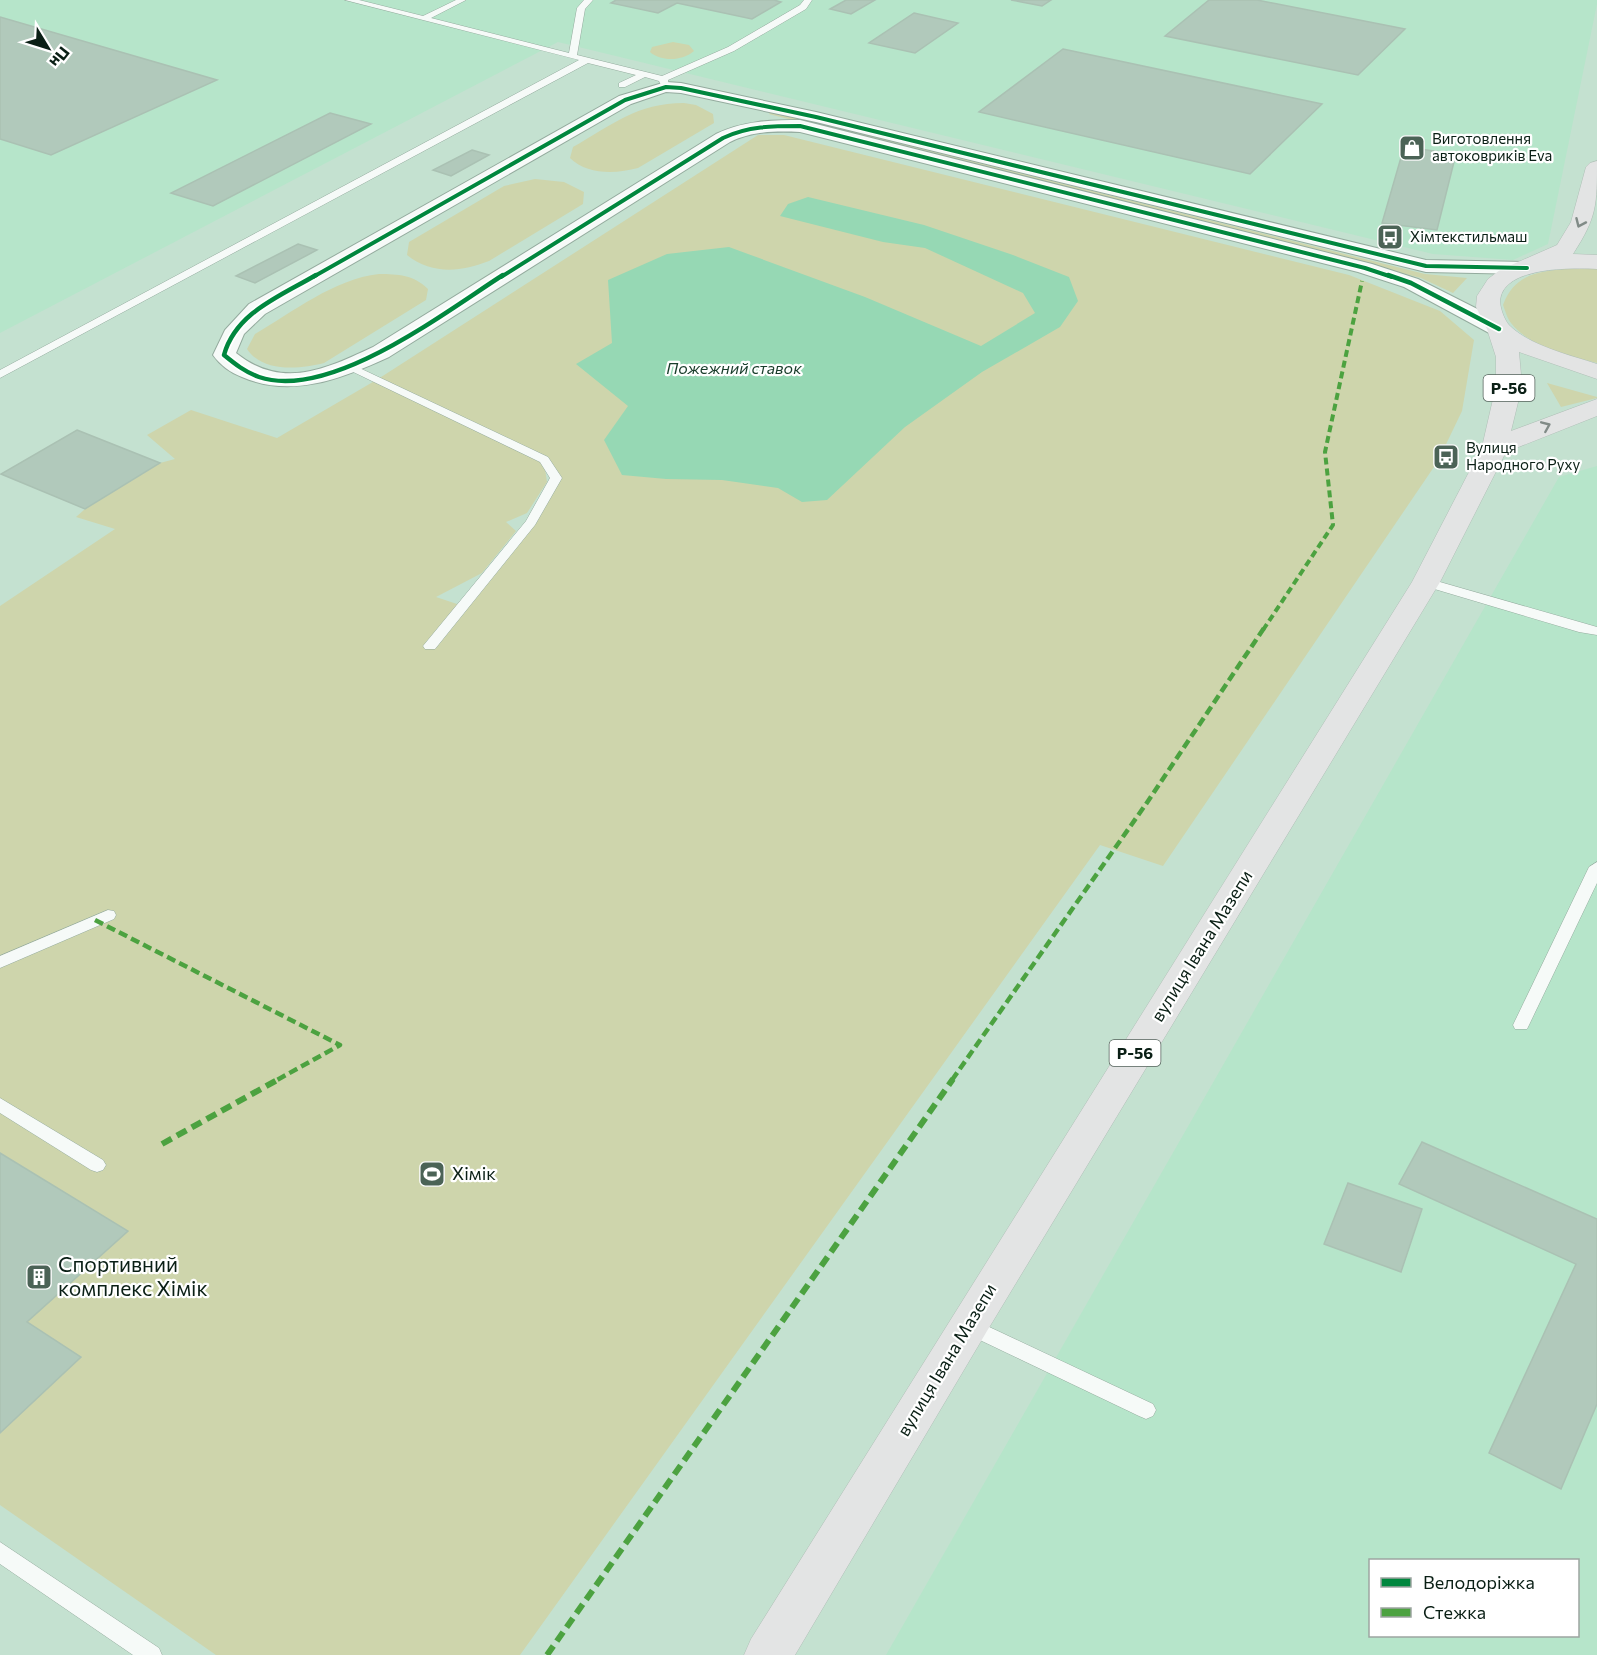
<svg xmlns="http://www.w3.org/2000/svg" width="1597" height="1655" viewBox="0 0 1597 1655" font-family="Commissioner,sans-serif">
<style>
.built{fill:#b6e5ca;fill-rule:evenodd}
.green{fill:#ced5ac;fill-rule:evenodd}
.water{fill:#96d8b4}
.building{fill:#b1c9bb;stroke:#aac1b3;stroke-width:1.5}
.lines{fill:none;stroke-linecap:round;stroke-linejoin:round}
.lane-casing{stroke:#94ab9e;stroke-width:1}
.street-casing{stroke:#94ab9e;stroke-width:2}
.primary-casing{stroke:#b0bfb7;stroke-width:1}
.lane{fill:#f6faf8;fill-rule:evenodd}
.street{fill:#f6faf8;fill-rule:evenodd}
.primary{fill:#e3e4e4;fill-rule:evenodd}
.quiet-far2{stroke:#4ca240;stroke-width:4;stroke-dasharray:7 4;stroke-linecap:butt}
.quiet-far1{stroke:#4ca240;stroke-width:4.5;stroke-dasharray:9 4.5;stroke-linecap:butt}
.quiet{stroke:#4ca240;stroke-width:6;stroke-dasharray:11 6;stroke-linecap:butt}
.cycleway-far1-casing{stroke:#fff;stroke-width:6}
.cycleway-casing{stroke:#fff;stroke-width:8}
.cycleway-far1{stroke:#00873e;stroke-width:4}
.cycleway{stroke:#00873e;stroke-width:4.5}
.oneway{stroke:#818b87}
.labels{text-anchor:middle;stroke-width:4.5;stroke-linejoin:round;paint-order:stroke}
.far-poi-label{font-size:15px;fill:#0a1f15;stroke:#fff;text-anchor:start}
.far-water-label{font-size:16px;font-style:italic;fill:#193d2b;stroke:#fff}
.shield{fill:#fff;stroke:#54625b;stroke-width:1.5}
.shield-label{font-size:16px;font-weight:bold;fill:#0a1f15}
.street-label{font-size:18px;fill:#0a1f15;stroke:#fff}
.poi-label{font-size:18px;fill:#0a1f15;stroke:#fff;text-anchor:start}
.near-poi-label{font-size:21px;fill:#0a1f15;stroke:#fff;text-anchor:start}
</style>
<rect width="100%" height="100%" fill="#c4e1d0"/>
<!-- built -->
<g class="built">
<path d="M0 0H1597V4L1548 244 1513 260 1433 254 558 42 0 333Z"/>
<path d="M1597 466V1655H886L1559 477ZM1370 1560H1578V1636H1370Z"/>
</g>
<!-- green -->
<g class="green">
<path d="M673 42 689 45 694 51C683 61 661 62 650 52L652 47Z"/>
<path d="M684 103 696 105 713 114 714 123 638 168C616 174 587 175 570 158L573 147C612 125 637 103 684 103Z"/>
<path d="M771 111 1425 274 1467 278 1453 293 1421 278 800 122 769 114Z"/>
<path d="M758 135H784L1349 275 1440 311 1474 340 1462 411 1438 461 1163 866 1100 845 520 1655H216L0 1505V606L115 529 76 517 85 509 160 463 175 459 147 435 191 410 277 438 378 379ZM544 462 556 478 531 522 463 606 436 597 482 573 516 531 506 522 527 513 547 482Z"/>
<path d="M535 179 564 182 584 192 583 204 489 261C461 272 432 275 407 255L409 242 504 186Z"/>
<path d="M1575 268H1597V363C1568 355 1531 348 1511 323 1507 318 1505 310 1503 305 1515 271 1544 271 1575 268Z"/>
<path d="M379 274C398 274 414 275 428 289L426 300 324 363C300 369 263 373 247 349L255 334C293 312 334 279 379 274Z"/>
<path d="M1547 383 1597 397V398L1561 407Z"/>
</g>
<!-- water -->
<path class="water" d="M808 197 924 225 1013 255 1069 277 1078 301 1060 327 982 372 905 427 827 500 802 502 778 488 722 480 666 479 622 475 604 440 628 406 576 364 612 343 608 280 667 254 729 247 865 297 981 346 1035 313 1023 293 925 248 883 242 780 216 788 204Z"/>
<!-- building -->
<g class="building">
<path d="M616 0H774L781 2 752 19 677 3 658 13 611 3Z"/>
<path d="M846 0H875L851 14 830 9Z"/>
<path d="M1011 0H1051L1042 6Z"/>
<path d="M1209 0H1257L1405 29 1358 75 1165 36Z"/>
<path d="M914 13 958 23 915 53 869 43Z"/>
<path d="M0 17 217 80 51 155 0 139Z"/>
<path d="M1063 49 1322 104 1250 174 979 112Z"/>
<path d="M330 113 371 124 213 206 171 193Z"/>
<path d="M1404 147 1456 154 1437 230 1382 223Z"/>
<path d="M472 150 489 155 451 176 433 170Z"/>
<path d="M298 244 317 250 255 283 236 276Z"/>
<path d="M77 430 160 463 85 509 1 474Z"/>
<path d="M1422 1142 1597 1219V1404L1561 1489 1489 1453 1576 1264 1399 1184Z"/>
<path d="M0 1153 128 1231 27 1322 81 1357 0 1433Z"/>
<path d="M1348 1183 1422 1209 1401 1272 1324 1244Z"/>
</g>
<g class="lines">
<!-- lane casing -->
<g class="lane-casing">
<g id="lane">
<path d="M345 0H359L423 16 456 0H466L431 18 569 53 577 8 584 0H593L585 9 577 55 662 76 728 47 800 5 804 0H812L806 9 734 51 668 80 669 89H663L659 81 645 77 625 87H619V83L636 75 588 63 0 378V370L579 60Z"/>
<path d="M351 364 548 457 562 478 535 525 435 649H425L423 646 526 521 550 478 540 462 347 369V365Z"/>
<path d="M1426 578 1597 627V635L1579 632 1421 585 1420 582 1421 579Z"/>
<path d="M1597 862V883L1529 1025 1527 1029H1515L1513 1025 1589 867Z"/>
<path d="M108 910 114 911 116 915 114 919 0 968V956Z"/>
<path d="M0 1098 103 1160 106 1165 103 1170 97 1172 91 1170 0 1113Z"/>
<path d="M968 1317 1153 1404 1156 1410 1153 1416 1146 1419 1139 1416 961 1331 958 1325 961 1319Z"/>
<path d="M0 1542 159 1648 162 1655H133L0 1564Z"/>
</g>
</g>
<!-- street casing -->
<g class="street-casing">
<path id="street" d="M666 82 681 83 816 112 1426 260 1527 262 1534 264 1537 268 1534 272 1527 274 1426 272 816 122 681 93 666 92 631 104 265 314 244 334 236 353C282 390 326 369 373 347L716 134C743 121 771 120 800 120L1372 264 1418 279 1507 324 1510 329 1507 334 1499 336 1491 334 1404 287 1358 272 800 132C775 131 752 131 730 142L389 357C343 378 292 399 242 377 231 373 220 365 213 355L225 330 249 304 619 96Z"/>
</g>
<!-- primary casing -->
<g class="primary-casing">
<path id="primary" d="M1597 161C1597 205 1597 217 1573 254L1597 255V269C1573 268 1504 266 1500 300 1500 308 1504 319 1509 325 1530 346 1570 355 1597 364V379L1519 352 1522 386 1511 431 1597 399V416L1506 452 1440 582 987 1331 795 1655H744L751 1639 1412 582 1482 447 1496 386V357L1487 329 1476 307 1477 296 1488 279 1500 270 1557 245 1571 222 1586 167 1590 163Z"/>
</g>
<!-- lane -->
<use href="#lane" class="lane"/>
<!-- street -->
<use href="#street" class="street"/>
<!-- primary -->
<use href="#primary" class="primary"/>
<!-- quiet-far2 -->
<path class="quiet-far2" d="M1263 630 1333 525 1325 452 1362 281"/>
<!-- quiet-far1 -->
<g class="quiet-far1">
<path d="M95 920 340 1045 277 1080"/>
<path d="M952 1080 1146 804 1264 628"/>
</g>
<!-- quiet -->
<g class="quiet">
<path d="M162 1144 279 1079"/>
<path d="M547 1655 953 1079"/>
</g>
<!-- cycleway-far1 casing -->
<g class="cycleway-far1-casing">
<g id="cycleway-far1">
<path d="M313 277 625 100 666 87 681 88 816 117 1426 266 1527 268"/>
<path d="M501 277 723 138C748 126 773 126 800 126L1365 268 1392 277"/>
</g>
</g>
<!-- cycleway casing -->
<g class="cycleway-casing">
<g id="cycleway">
<path d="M316 275C281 296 236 312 224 355 235 364 245 372 259 377 330 401 445 312 503 275"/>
<path d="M1388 275 1411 283 1499 329"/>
</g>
</g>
<!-- cycleway-far1 -->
<use href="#cycleway-far1" class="cycleway-far1"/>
<!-- cycleway -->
<use href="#cycleway" class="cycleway"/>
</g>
<!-- one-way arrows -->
<defs><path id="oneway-chevron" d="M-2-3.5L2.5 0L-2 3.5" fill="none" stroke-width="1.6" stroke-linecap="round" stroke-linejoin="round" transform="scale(1.5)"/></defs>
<g class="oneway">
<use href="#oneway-chevron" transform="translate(1580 223) rotate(114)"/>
<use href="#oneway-chevron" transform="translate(1546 426) rotate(-23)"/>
</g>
<!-- icons -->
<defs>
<g id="shop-square" transform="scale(1.35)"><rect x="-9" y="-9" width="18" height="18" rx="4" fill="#4b6356" stroke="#fff"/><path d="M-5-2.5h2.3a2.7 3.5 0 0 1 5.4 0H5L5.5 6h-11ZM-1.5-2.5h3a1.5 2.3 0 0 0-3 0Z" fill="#fff"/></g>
<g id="bus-square" transform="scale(1.35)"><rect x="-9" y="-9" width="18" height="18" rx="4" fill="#4b6356" stroke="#fff"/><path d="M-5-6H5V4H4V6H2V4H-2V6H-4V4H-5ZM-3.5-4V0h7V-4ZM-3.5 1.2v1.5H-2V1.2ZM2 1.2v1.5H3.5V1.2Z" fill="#fff"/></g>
<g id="stadium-square" transform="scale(1.35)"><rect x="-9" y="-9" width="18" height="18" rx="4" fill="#4b6356" stroke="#fff"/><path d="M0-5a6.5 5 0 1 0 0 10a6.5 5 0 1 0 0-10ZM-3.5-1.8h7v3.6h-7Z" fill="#fff"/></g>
<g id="building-square" transform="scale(1.35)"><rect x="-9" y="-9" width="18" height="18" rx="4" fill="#4b6356" stroke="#fff"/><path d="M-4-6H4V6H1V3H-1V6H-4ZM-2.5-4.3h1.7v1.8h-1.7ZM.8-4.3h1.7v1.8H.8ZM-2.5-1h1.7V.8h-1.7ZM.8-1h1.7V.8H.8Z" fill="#fff"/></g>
</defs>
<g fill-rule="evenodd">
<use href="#shop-square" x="1412" y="148"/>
<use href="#bus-square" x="1390" y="237"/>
<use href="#bus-square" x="1446" y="457"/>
<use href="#stadium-square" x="432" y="1174"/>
<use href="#building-square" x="39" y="1277"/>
</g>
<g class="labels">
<!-- far-poi labels -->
<g class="far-poi-label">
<text x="1432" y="144">Виготовлення<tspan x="1432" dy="17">автоковриків Eva</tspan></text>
<text x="1410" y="242">Хімтекстильмаш</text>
<text x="1466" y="453">Вулиця<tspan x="1466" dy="17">Народного Руху</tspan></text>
</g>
<!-- far-water labels -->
<g class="far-water-label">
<text x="734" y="374">Пожежний ставок</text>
</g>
<!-- shield labels -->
<g class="shield">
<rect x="1483.5" y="375" width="51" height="26" rx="4.5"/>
<rect x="1109.5" y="1040" width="51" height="26" rx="4.5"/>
</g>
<g class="shield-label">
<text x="1509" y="394">Р-56</text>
<text x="1135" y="1059">Р-56</text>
</g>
<!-- street labels -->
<g class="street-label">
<text transform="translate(1202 946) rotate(-58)" y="6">вулиця Івана Мазепи</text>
<text transform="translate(947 1360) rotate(-59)" y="6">вулиця Івана Мазепи</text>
</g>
<!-- poi labels -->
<g class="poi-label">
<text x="452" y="1180">Хімік</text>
</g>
<!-- near-poi labels -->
<g class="near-poi-label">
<text x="58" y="1272">Спортивний<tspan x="58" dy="24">комплекс Хімік</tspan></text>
</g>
</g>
<!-- legend -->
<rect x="1369" y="1559" width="210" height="78" fill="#ffffff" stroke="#9da5a1" stroke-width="1.5"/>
<rect x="1381" y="1578" width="30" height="9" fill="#00873e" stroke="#9da5a1" stroke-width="1.5"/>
<text x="1423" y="1589" font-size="18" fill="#0a1f15">Велодоріжка</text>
<rect x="1381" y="1608" width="30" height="9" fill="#4ca240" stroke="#9da5a1" stroke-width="1.5"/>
<text x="1423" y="1619" font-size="18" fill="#0a1f15">Стежка</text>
<!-- north arrow -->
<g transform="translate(48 48) rotate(128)" stroke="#ffffff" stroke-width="4.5" paint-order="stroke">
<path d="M0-4.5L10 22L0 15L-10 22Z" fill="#0a1f15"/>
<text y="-9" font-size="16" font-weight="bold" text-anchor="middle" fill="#0a1f15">Пн</text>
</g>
</svg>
